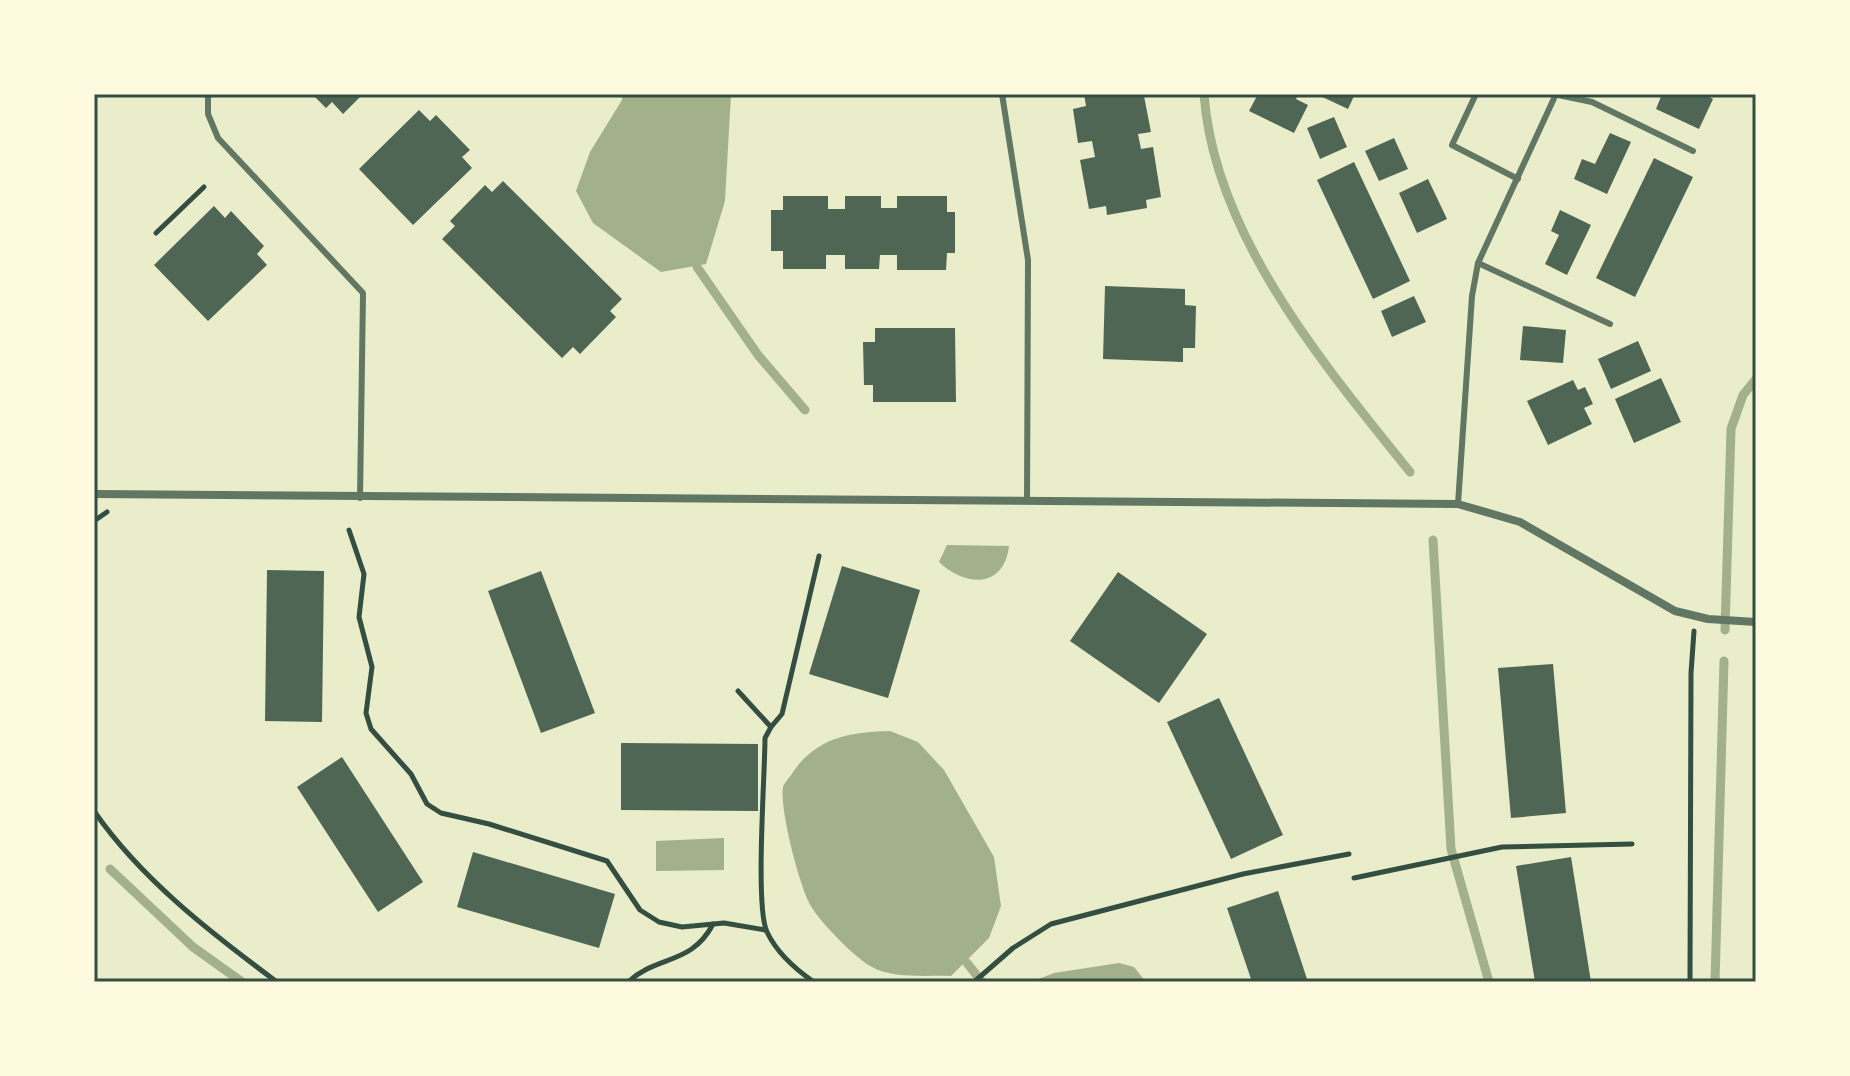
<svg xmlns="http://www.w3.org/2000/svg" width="1850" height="1076" viewBox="0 0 1850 1076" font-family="'Fira Sans',sans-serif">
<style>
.water{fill:#a3b18a}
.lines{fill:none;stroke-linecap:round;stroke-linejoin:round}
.stream{stroke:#a3b18a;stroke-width:9}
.building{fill:#4f6655}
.path{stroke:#344e41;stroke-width:5}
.service{stroke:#617663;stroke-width:6}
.minor{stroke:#617663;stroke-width:8}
.neatline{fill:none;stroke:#344e41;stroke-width:3}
</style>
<rect width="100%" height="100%" fill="#e9edc9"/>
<!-- water -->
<g class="water">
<path d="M622 94H731L725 201 706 264 661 272 593 223 576 191 590 152 622 100Z"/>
<path d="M947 545 1009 546C1004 589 965 587 939 562Z"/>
<path d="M890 731 918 742 944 770 994 857 1001 906 989 938 951 976C927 975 893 979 872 967 856 959 820 922 811 906 800 889 779 807 783 787 784 783 791 776 793 772 817 737 851 732 890 731Z"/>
<path d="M724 838V870L656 871V841Z"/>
<path d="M1119 963 1134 967 1146 982H1031L1054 973Z"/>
</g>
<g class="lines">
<!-- stream -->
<g class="stream">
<path d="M1204 94C1214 235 1324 365 1410 472"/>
<path d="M697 267 758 355 805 410"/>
<path d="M1433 540 1451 849 1489 982"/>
<path d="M1725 630 1731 429 1743 395 1756 379"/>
<path d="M110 869 193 947 242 982"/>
<path d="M967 963 982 982"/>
<path d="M1715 982 1724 661"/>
</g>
</g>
<!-- building -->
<g class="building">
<path d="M312 94H363L343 114 332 102 326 108Z"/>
<path d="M1084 94 1144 96 1151 132 1138 134 1141 149 1153 147 1161 197 1146 200 1147 208 1107 215 1106 206 1089 209 1080 160 1095 157 1092 141 1078 143 1073 109 1086 106Z"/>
<path d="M1258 94H1298L1296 99 1308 105 1294 133 1249 111Z"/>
<path d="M1316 94H1355L1348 109Z"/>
<path d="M1662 94H1704L1713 99 1699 129 1656 109Z"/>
<path d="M419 110 430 121 436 115 470 150 462 157 472 168 413 225 359 169Z"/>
<path d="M1334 117 1347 147 1320 159 1307 128Z"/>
<path d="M1610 133 1631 142 1607 194 1574 179 1582 159 1595 164Z"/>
<path d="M1394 138 1408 169 1379 181 1365 151Z"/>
<path d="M1654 158 1693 177 1635 297 1596 278Z"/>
<path d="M1354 162 1410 281 1373 299 1317 180Z"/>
<path d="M1428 179 1447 219 1417 233 1399 193Z"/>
<path d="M503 181 622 299 610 311 616 317 580 354 573 347 562 358 442 239 455 226 450 221 485 185 492 192Z"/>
<path d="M783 196H828V209H845V196H881V208H897V196H947V212H955V253H947L946 270H897V255H880L879 269H845V255H826V269H783V251H771V210H783Z"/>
<path d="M214 206 225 218 231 211 264 246 257 254 267 265 208 321 154 265Z"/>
<path d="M1560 210 1591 225 1567 275 1545 264 1559 235 1551 231Z"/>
<path d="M1105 286 1185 289V305L1196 306 1195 348H1183V362L1103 359Z"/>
<path d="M1414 296 1426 322 1392 337 1381 311Z"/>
<path d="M1523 326 1566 330 1563 363 1520 360Z"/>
<path d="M875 328H955L956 402H873V385H864L863 342H875Z"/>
<path d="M1638 341 1651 371 1611 389 1598 359Z"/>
<path d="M1661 378 1681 422 1634 443 1615 399Z"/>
<path d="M1573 380 1578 390 1585 387 1593 404 1584 408 1592 424 1548 445 1527 401Z"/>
<path d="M842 566 920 590 888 698 809 674Z"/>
<path d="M267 570 324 571 322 722 265 721Z"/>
<path d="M541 571 595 713 541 733 488 591Z"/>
<path d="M1118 572 1207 634 1159 703 1070 641Z"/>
<path d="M1553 664 1566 813 1511 818 1498 668Z"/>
<path d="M1219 698 1283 835 1231 859 1167 722Z"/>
<path d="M621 743 758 744V811L621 810Z"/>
<path d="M342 757 423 882 378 912 297 787Z"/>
<path d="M473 852 615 894 599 948 457 907Z"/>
<path d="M1571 857 1591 982H1535L1516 866Z"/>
<path d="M1278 891 1308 982H1252L1227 908Z"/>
</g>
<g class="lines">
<!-- path -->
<g class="path">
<path d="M156 233 204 187"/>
<path d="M94 521 107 512"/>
<path d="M349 530 364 574 359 617 372 667 366 713 371 729 411 774 427 804 441 813 489 824 607 861 640 910 659 922 682 927 724 923 765 930"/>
<path d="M738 691 771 727 765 738C765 774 755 907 767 932 777 953 795 969 814 982"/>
<path d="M771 727 782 714 819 556"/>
<path d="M94 811C141 879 211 933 277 982"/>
<path d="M1354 878 1502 847 1632 844"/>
<path d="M628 982C657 955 692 965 713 924"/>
<path d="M974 982 1013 948 1051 924 1243 874 1349 854"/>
<path d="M1690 982 1691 673 1694 631"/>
</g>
<!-- service -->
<g class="service">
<path d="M208 94V114L218 138 363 293 360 498"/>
<path d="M1002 94 1028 260 1027 501"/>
<path d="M1476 94 1452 145 1518 179"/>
<path d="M1558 95 1592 102 1693 151"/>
<path d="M1478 263 1610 324"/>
<path d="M1458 504 1472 296 1478 263 1556 94"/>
</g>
<!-- minor -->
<path class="minor" d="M94 494 1458 504 1520 522 1675 611 1708 619 1756 622"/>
</g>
<!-- border -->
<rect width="1850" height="1076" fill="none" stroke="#fefae0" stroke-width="192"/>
<rect x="96" y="96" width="1658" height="884" class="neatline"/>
</svg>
